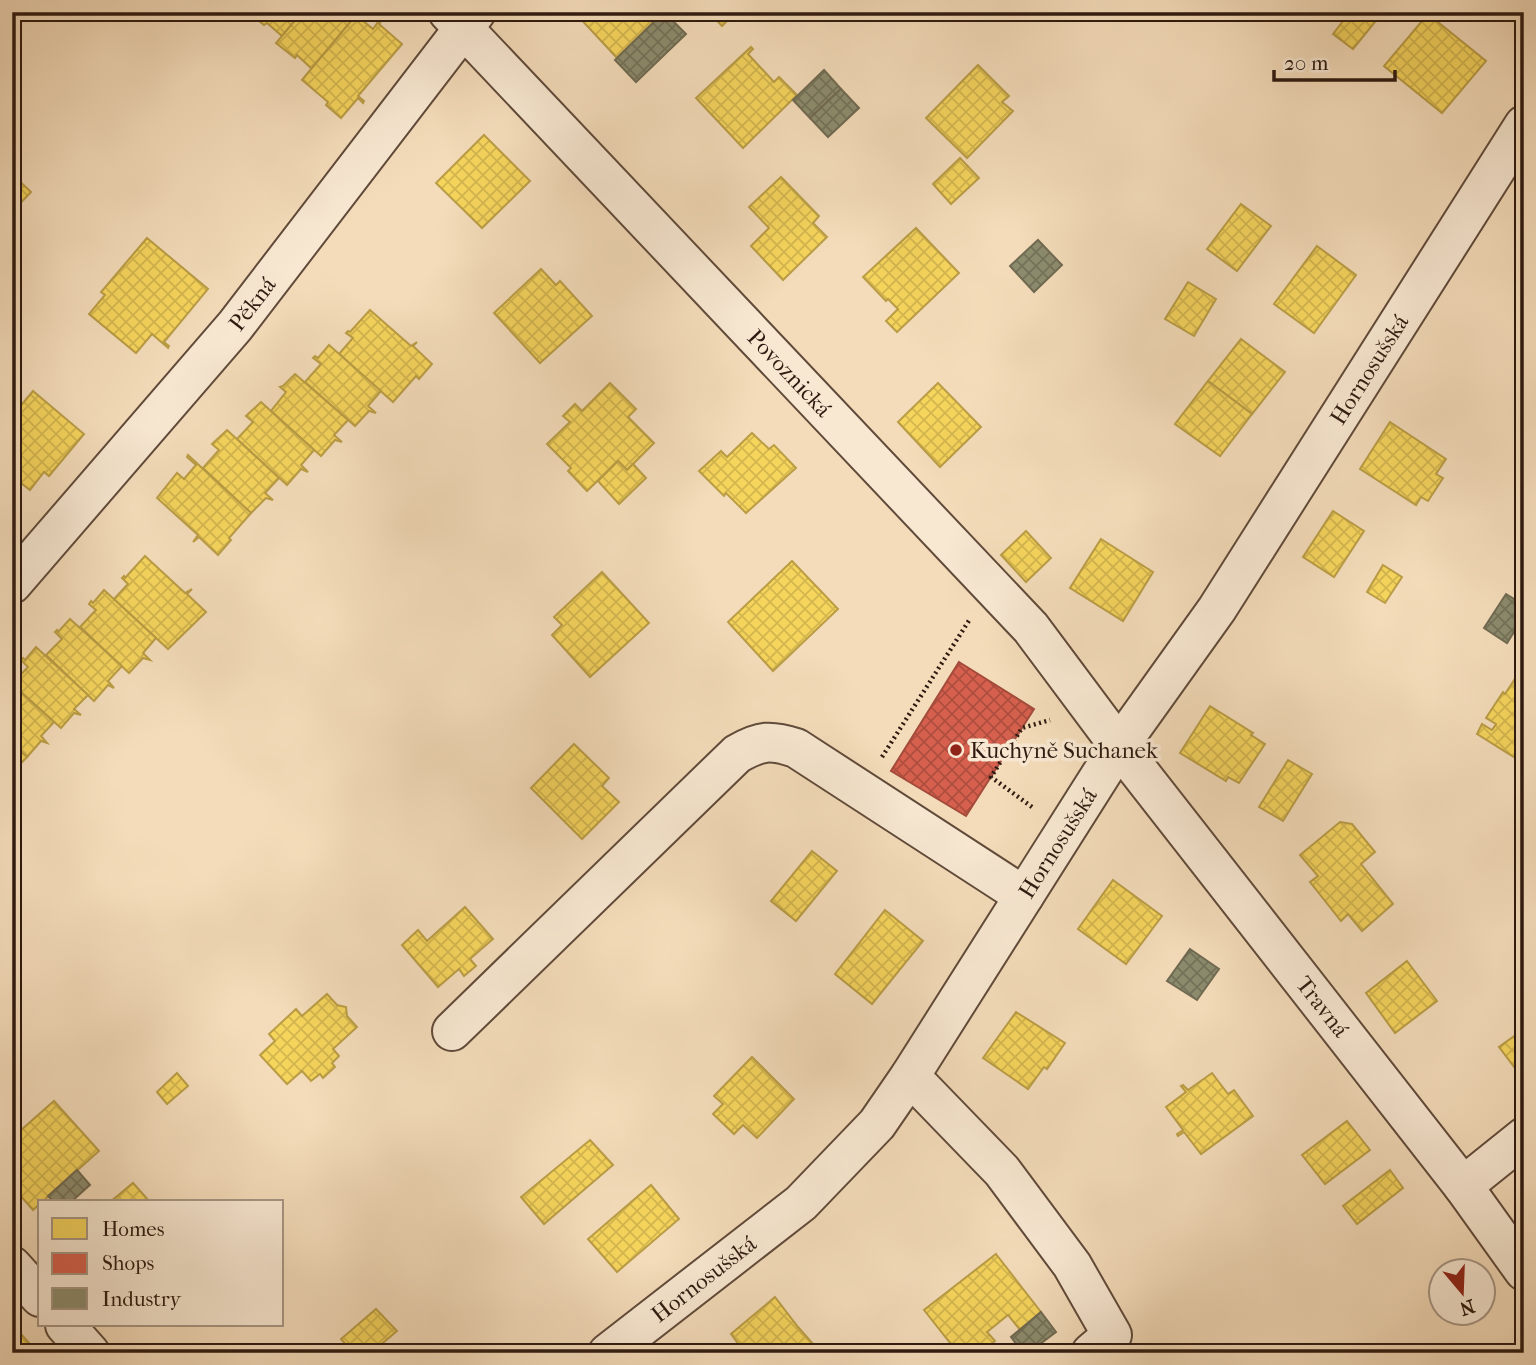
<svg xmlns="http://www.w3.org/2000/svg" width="1536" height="1365" viewBox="0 0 1536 1365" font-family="'IM FELL French Canon',serif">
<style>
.homes{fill:url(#homes-cross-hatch);stroke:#ba9d45;stroke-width:2}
.shops{fill:url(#shops-cross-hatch);stroke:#a44b3b;stroke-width:2}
.industry{fill:url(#industry-cross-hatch);stroke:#706a52;stroke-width:2}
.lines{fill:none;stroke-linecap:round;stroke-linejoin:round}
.minor-casing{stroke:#604a3a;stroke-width:42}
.path{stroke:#2e1a10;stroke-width:4.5;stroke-dasharray:2 3.5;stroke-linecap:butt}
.minor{stroke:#f8e8d2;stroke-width:38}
.poi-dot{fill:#8f2418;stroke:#f8e8d2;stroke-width:2.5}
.labels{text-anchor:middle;stroke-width:7;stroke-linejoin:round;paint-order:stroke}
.street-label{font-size:23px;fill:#2e1a10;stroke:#f8e8d2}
.poi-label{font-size:23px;fill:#2e1a10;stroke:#f8e8d2;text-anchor:start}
</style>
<defs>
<pattern id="homes-cross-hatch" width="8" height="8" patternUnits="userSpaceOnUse" patternTransform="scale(1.75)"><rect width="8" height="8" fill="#f6d55c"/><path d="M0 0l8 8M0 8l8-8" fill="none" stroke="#d3b64f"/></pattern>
<pattern id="shops-cross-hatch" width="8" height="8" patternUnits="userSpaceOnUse" patternTransform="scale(1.75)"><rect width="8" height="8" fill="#d6604d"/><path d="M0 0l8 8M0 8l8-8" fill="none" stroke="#ae4e3f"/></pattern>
<pattern id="industry-cross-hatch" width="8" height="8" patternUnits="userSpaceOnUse" patternTransform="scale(1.75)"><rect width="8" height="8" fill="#8c8c6e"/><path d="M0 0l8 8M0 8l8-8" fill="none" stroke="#737259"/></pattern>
</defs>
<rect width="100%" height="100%" fill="#f4dcba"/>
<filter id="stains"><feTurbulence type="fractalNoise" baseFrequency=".00286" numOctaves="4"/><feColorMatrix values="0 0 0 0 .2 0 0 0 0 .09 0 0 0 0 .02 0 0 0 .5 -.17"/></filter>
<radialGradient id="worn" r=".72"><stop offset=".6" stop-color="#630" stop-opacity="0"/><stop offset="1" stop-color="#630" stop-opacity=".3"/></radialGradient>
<!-- homes -->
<g class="homes">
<path d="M248 12H302L282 36 267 23 264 25Z"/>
<path d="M302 12H359L312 69 297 55 295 58 276 43Z"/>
<path d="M580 12H664L617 58 577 15Z"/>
<path d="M709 12H736L722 26Z"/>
<path d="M1350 12H1383L1353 49 1333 34Z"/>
<path d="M1428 14 1486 61 1442 113 1384 66Z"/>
<path d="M356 15 373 29 378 22 380 23 379 24 402 44 358 96 364 101 363 103 358 98 341 118 326 105 328 102 302 80Z"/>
<path d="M751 47 753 49 748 54 774 82 779 77 797 95 743 148 696 98Z"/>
<path d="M978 65 1009 96 1002 102 1013 111 967 158 926 118Z"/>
<path d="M484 135 530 181 482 228 436 183Z"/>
<path d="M960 158 979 178 951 204 933 184Z"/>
<path d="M12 174 31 192 12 212Z"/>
<path d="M781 177 819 216 813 223 827 237 783 280 751 246 769 228 749 207Z"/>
<path d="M1241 204 1271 226 1237 271 1207 249Z"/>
<path d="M916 228 959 273 897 332 886 321 898 309 888 299 886 301 863 277Z"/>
<path d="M147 238 208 289 164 342 169 346 168 348 152 334 136 353 89 314 105 295 101 292Z"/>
<path d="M1317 246 1356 275 1314 333 1274 304Z"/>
<path d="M541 269 556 285 560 281 592 316 540 363 494 313Z"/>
<path d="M1188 282 1216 299 1194 336 1165 319Z"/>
<path d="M370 310 411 346 417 342 413 346 432 364 419 379 416 376 393 402 339 354 353 338 346 333 348 331 350 332Z"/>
<path d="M1241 339 1285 372 1252 414 1208 381Z"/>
<path d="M329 345 381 391 368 406 376 413 369 411 355 426 305 382 321 364 313 358 315 356 318 358Z"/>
<path d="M295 374 348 420 334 435 342 442 335 440 321 456 271 411 286 392 280 387 283 386Z"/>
<path d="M1208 381 1252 414 1220 456 1175 424Z"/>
<path d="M610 383 636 409 628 417 654 443 627 470 618 461 587 491 568 471 571 468 547 444 570 422 563 416 575 404 582 411Z"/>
<path d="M938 383 981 427 940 467 898 422Z"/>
<path d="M33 391 84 434 49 476 44 472 30 490 12 476V416Z"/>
<path d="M261 402 314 450 301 465 308 472 301 469 287 485 237 439 253 422 246 416Z"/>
<path d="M1390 422 1446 459 1436 474 1443 478 1428 501 1421 497 1416 505 1360 469Z"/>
<path d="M227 430 279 478 265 493 273 500 266 498 251 513 203 468 219 450 212 444Z"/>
<path d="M752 433 769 449 774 445 796 468 746 513 726 493 724 496 699 471 721 451 727 457Z"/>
<path d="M188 455 251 513 229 538 231 540 218 555 199 537 193 542 198 535 157 498 177 473 184 479 196 465 187 457Z"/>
<path d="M618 461 627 470 633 464 646 478 619 504 598 481Z"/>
<path d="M1333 511 1364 531 1334 577 1303 557Z"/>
<path d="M1026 531 1051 558 1026 582 1001 555Z"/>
<path d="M1101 539 1153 572 1123 621 1070 588Z"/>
<path d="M145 556 185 593 192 589 187 594 206 612 168 649 114 599 128 584 122 578 124 576 125 578Z"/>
<path d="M792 561 838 609 773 671 728 622Z"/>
<path d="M1383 565 1402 577 1385 603 1367 592Z"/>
<path d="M602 572 649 623 590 677 552 635 562 625 554 617Z"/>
<path d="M104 590 156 638 143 653 150 660 143 658 129 673 80 627 96 610 89 604 91 601 93 603Z"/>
<path d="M70 619 122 666 108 681 114 688 108 685 94 701 46 655 62 639 55 632 57 630 58 632Z"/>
<path d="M36 647 88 695 74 709 81 715 74 713 61 728 12 684 28 667 21 660 23 658 25 660Z"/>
<path d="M1522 668 1524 747 1517 759 1477 734 1482 724 1492 730 1496 724 1486 718 1503 692 1505 694Z"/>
<path d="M12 684 54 722 41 736 47 743 41 741 27 757 12 744Z"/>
<path d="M1210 706 1253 733 1251 735 1265 744 1239 783 1228 777 1226 781 1180 753Z"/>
<path d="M12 744 27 757 12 773Z"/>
<path d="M574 744 609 778 602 786 619 802 582 839 531 788Z"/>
<path d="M1288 760 1312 774 1283 821 1259 807Z"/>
<path d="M1340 822 1352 824 1375 852 1361 864 1393 904 1362 931 1348 914 1341 921 1310 882 1318 876 1300 855Z"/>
<path d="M812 851 837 871 796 921 771 901Z"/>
<path d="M1113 880 1162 916 1126 964 1078 929Z"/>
<path d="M465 907 493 939 470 959 476 966 464 976 459 969 438 987 402 945 418 930 427 941Z"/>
<path d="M885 910 923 941 872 1004 835 974Z"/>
<path d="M1407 961 1437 1001 1395 1033 1366 993Z"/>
<path d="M327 994 337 1005 346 1007 347 1016 357 1027 333 1049 339 1056 332 1063 335 1067 323 1078 320 1074 311 1081 302 1071 287 1084 260 1055 275 1041 269 1034 296 1009 302 1016Z"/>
<path d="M1016 1012 1065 1043 1047 1069 1044 1067 1028 1089 983 1058Z"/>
<path d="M1524 1029V1080L1499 1047Z"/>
<path d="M752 1057 794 1099 757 1138 743 1125 734 1134 713 1114 723 1104 714 1096Z"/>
<path d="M177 1073 188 1086 167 1104 157 1092Z"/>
<path d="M1212 1073 1228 1094 1234 1090 1253 1116 1201 1154 1184 1132 1178 1136 1177 1134 1183 1130 1166 1107 1186 1092 1181 1086 1183 1085 1188 1090Z"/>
<path d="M54 1101 99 1151 33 1210 12 1186V1138Z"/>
<path d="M1347 1121 1370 1150 1325 1184 1302 1155Z"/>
<path d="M590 1140 613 1165 544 1224 521 1197Z"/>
<path d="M1390 1170 1403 1188 1357 1224 1343 1206Z"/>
<path d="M133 1183 150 1202H110Z"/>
<path d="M651 1185 679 1219 617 1272 588 1239Z"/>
<path d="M996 1254 1041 1312 1020 1330 1008 1315 987 1332 995 1341 980 1353H958L924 1310Z"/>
<path d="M775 1297 798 1327 821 1353H745L731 1334Z"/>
<path d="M376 1309 397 1331 371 1353H353L341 1339Z"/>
<path d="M12 1324 38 1353H12Z"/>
</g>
<!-- shops -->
<path class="shops" d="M959 662 1034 709 966 816 891 771Z"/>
<!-- industry -->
<g class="industry">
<path d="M664 12 686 34 636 82 615 60Z"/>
<path d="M824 70 841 89 810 118 793 100Z"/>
<path d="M841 89 859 108 828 137 810 118Z"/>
<path d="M1038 240 1062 265 1034 292 1010 266Z"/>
<path d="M1506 594 1524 605V616L1507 643 1484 628Z"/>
<path d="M1190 949 1219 969 1197 1000 1167 981Z"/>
<path d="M77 1170 90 1185 71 1202H54L48 1196Z"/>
<path d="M1041 1312 1056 1332 1028 1353H1023L1011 1337Z"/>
</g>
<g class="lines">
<!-- minor casing -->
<g class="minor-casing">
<g id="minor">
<path id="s1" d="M448 12 1031 628 1119 746 1463 1186 1524 1271"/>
<path id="s2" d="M12 584 235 326 476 12"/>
<path d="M452 1031 737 754C761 740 771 740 796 748L1024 896"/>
<path d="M910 1076 1002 1171 1072 1265 1112 1335 1091 1353"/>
<path d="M1463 1186 1524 1137"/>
<path d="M12 1266 40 1297"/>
<path d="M65 1325 90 1353"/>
<path id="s3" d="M608 1353 801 1203 877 1124 910 1076 1119 746 1217 609 1524 125"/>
</g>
</g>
<!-- path -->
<g class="path">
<path d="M882 757 970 619"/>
<path d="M1032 807 991 777 1022 728 1050 720"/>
</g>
<!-- minor -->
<use href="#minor" class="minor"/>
</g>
<!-- markers -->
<circle class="poi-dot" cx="956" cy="750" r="7"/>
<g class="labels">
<!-- street labels -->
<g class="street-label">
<text dy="8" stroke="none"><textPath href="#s2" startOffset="369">Pěkná</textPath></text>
<text dy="8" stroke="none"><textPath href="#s3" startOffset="1255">Hornosušská</textPath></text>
<text dy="8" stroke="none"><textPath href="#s1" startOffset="497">Povoznická</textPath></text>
<text dy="8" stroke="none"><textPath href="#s3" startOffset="688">Hornosušská</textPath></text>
<text dy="8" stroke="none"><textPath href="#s1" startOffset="1326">Travná</textPath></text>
<text dy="8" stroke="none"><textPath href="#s3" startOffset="121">Hornosušská</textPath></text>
</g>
<!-- poi labels -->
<g class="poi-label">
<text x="970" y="758">Kuchyně Suchanek</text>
</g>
</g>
<!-- margin -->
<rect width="1536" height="1365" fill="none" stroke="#f4dcba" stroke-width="42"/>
<rect x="14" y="14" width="1508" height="1337" fill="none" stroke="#2e1a10" stroke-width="3.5"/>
<rect x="21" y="21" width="1494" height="1323" fill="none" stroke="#2e1a10" stroke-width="2"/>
<!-- legend -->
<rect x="38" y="1200" width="245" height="126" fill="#f8e8d2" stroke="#a79684" stroke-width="2"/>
<rect x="52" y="1218" width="35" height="21" fill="#f6d55c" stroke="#a79684" stroke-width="2"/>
<text x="102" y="1236" font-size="21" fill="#2e1a10">Homes</text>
<rect x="52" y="1253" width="35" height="21" fill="#d6604d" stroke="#a79684" stroke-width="2"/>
<text x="102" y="1270" font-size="21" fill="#2e1a10">Shops</text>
<rect x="52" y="1288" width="35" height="21" fill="#8c8c6e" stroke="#a79684" stroke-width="2"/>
<text x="102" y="1306" font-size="21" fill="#2e1a10">Industry</text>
<!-- north arrow -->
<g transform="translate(1462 1292) rotate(161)"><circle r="33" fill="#f8e8d2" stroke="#a79684" stroke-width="2"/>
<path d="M0-5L12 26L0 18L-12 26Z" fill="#8f2418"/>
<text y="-10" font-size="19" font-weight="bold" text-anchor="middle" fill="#2e1a10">N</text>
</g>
<!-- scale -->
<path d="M1274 70v10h121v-10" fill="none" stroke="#2e1a10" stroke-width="3.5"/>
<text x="1284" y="70" font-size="21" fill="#2e1a10" stroke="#f8e8d2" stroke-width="5" paint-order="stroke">20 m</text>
<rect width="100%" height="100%" filter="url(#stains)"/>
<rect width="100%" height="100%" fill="url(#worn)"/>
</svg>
